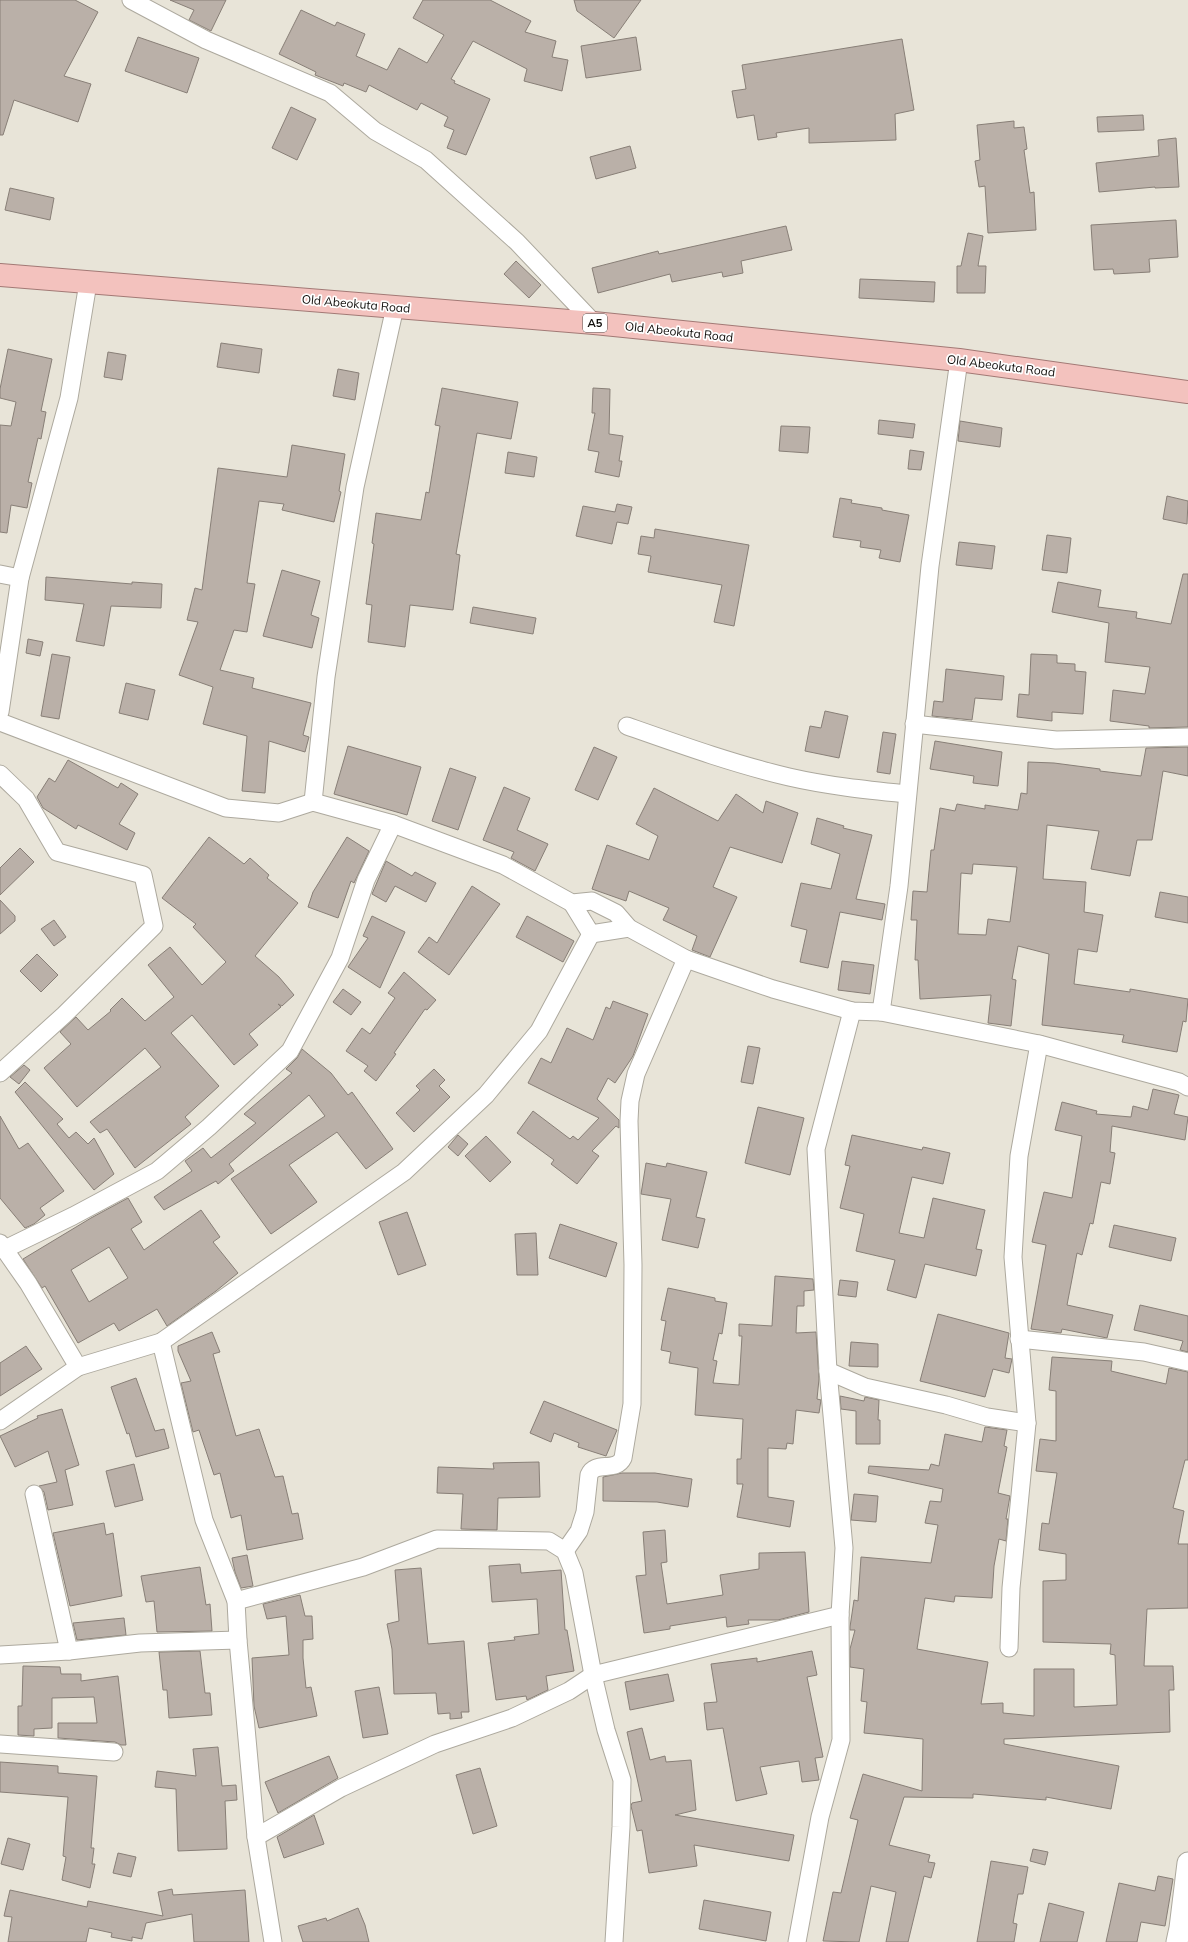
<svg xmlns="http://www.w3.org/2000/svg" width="1188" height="1942" viewBox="0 0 1188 1942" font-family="Mulish,sans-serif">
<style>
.building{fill:#bab0a8;stroke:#887f77;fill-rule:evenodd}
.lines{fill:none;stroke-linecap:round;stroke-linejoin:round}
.minor-casing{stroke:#ada99e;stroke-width:19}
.tertiary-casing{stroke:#ada99e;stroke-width:23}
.trunk-casing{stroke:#a27975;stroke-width:24}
.minor{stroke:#fff;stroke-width:17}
.tertiary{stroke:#fff;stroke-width:21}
.trunk{stroke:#f3c2be;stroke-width:22}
.labels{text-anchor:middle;stroke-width:3.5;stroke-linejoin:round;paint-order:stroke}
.shield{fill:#fff;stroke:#585654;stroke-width:1}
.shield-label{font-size:11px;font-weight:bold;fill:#100e0b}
.street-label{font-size:12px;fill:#100e0b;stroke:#fff}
</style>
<rect width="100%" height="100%" fill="#e8e4d8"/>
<!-- building -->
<g class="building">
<path d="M0 0H75L98 12 64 76 91 84 78 122 14 100 3 135H0Z"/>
<path d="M170 0H226L211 31 189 20 194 10Z"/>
<path d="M423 0H490L531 21 525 32 556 41 552 57 568 60 562 91 524 81 527 69 473 41 451 79 455 81 454 83 490 99 466 155 447 148 454 130 444 126 448 117 421 103 417 110 369 85 366 92 344 83 343 86 315 75 316 72 279 54 301 10 335 26 337 22 365 34 356 56 387 70 399 48 427 63 444 35 413 18Z"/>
<path d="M574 0H641L614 38 577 11Z"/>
<path d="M138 37 199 58 187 93 125 71Z"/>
<path d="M636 37 641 70 586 78 581 46Z"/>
<path d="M902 39 914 110 895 114 896 140 809 143V128L776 133 777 137 758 140 754 115 737 118 732 91 746 89 742 65Z"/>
<path d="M291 107 316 119 297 160 272 148Z"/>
<path d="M1143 115 1144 130 1098 132 1097 117Z"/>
<path d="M1014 121V128L1024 127 1027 149 1024 150 1030 193 1034 192 1036 230 988 233 985 186 979 187 975 161 980 160 977 125Z"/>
<path d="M1176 138 1179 187 1155 188V187L1099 192 1096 163 1159 156 1158 140Z"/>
<path d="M630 146 636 168 596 179 590 157Z"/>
<path d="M10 188 54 198 50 220 5 210Z"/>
<path d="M1176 220 1178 257 1149 259 1150 272 1114 274 1113 269 1094 270 1091 225Z"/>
<path d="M786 226 792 250 741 261 743 273 723 277 722 272 672 282 670 274 598 293 592 268 658 251 659 254Z"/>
<path d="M968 233 983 236 978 266H986L985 293H957V266H961Z"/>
<path d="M516 261 541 285 529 298 504 274Z"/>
<path d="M860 279 935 282 934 302 859 298Z"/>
<path d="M221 343 262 349 259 373 217 367Z"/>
<path d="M8 349 52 359 41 411 46 412 41 439 38 438 28 482 32 483 27 508 11 505 7 533 0 532V425L11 426 16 402 0 398V389Z"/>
<path d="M108 352 126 355 122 380 104 377Z"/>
<path d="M338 369 359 373 355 400 333 396Z"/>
<path d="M442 388 518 402 511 439 477 433 456 554 460 555 453 610 410 605 405 647 368 642 372 605 366 604 374 544 372 543 376 513 421 520 426 492 429 493 440 426 435 425Z"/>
<path d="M593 388 610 389 609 434 623 436 619 461H622L619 477 595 472 599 452 588 450 595 413H592Z"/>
<path d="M879 420 915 424 913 438 878 434Z"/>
<path d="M960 421 1002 428 1000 447 958 441Z"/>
<path d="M781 426 810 427 808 453 779 451Z"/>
<path d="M292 445 345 454 339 491 341 492 334 522 282 510 284 504 259 501 247 583 255 584 247 632 234 630 220 670 254 678 252 688 311 703 303 735 309 737 305 752 269 741 265 793 242 791 247 736 203 724 213 687 179 675 198 622 187 620 195 588 202 590 218 468 287 477Z"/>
<path d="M910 450 924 452 921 470 908 469Z"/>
<path d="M508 452 537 457 534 477 505 473Z"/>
<path d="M1167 496 1188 501 1187 524 1163 519Z"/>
<path d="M840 498 852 500 851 503 882 508V510L909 515 900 562 879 558 881 550 860 547 861 541 833 537Z"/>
<path d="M617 504 632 507 628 524 617 522 612 544 576 536 583 506 615 512Z"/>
<path d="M655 529 749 545 734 626 714 622 722 585 648 572 651 556 638 554 641 536 654 538Z"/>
<path d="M1047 535 1071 538 1067 573 1042 570Z"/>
<path d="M959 542 995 546 992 569 956 565Z"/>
<path d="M282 570 320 581 311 615 319 618 312 648 263 636Z"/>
<path d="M1183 574H1188V727L1149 728V726L1110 721 1113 690 1145 694 1150 667 1105 662 1109 623 1052 612 1058 582 1101 590 1098 607 1137 612 1136 618 1171 624Z"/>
<path d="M46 577 132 584V582L162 584 161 608 111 606 104 646 76 641 84 604 45 600Z"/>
<path d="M473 607 536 618 533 634 470 623Z"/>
<path d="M28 639 43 642 40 656 26 653Z"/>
<path d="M52 654 70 657 59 719 41 716Z"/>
<path d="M1031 654 1057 655V663L1075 664V671L1086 672 1083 714 1052 712V721L1017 717 1019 694 1029 695Z"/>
<path d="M946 669 1004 676 1002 700 975 698 972 720 932 716 934 701 943 702Z"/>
<path d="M126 683 155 690 148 720 119 713Z"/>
<path d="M825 711 848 716 839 758 805 751 810 726 821 728Z"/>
<path d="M883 732 896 734 890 774 877 772Z"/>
<path d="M935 741 1002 752 998 786 973 783 974 776 930 769Z"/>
<path d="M348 746 421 767 407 815 334 794Z"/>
<path d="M594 747 617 757 598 800 575 790Z"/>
<path d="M1188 747V776L1163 771 1152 840H1137L1130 876 1091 869 1099 831 1047 825 1043 879 1086 882 1084 912 1103 915 1097 952 1078 949 1074 984 1130 992V989L1188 999 1186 1022 1183 1021 1177 1052 1122 1042 1124 1035 1042 1025 1049 954 1018 946 1012 979 1016 980 1011 1026 988 1023 991 995 920 999 918 960H915L917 920H911L913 891 927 892 931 850H934L940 808 955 811 957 804 985 809V805L1018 810 1021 793 1027 794 1028 762 1054 763 1100 769V771L1141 776 1146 748ZM973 864 1017 867 1010 922 988 919 986 935 958 934 961 873 972 874Z"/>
<path d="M68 760 118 788 121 783 138 794 119 824 135 833 127 850 78 825 76 829 43 808 37 797 49 778 55 782Z"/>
<path d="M450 768 476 777 458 830 432 821Z"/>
<path d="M504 787 530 798 517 830 548 844 535 871 511 858 514 852 483 840Z"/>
<path d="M654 788 718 821 736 794 763 813 766 801 798 813 782 863 730 847 713 887 737 897 710 957 692 950 697 936 663 920 669 908 629 891 626 901 592 889 607 845 649 860 658 836 636 824Z"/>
<path d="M817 818 844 826 843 828 872 835 856 899 885 904 882 920 840 912 828 968 800 962 807 930 791 926 801 883 831 889 840 854 811 844Z"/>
<path d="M209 837 244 864 250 858 269 875 267 878 298 903 255 956 279 977 294 995 282 1006 278 1004 281 1007 249 1034 258 1045 234 1065 192 1015 171 1033 219 1086 185 1117 191 1124 135 1168 107 1129 100 1133 90 1122 161 1067 145 1048 77 1107 44 1068 71 1044 60 1032 76 1017 88 1030 111 1011 110 1010 122 998 145 1021 174 997 148 965 170 947 202 985 226 962 193 927 196 924 162 898Z"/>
<path d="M347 837 369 851 354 883 351 881 338 918 308 907 313 892Z"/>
<path d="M20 848 34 862 0 895V868Z"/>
<path d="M386 861 412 876 415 872 436 883 426 902 395 886 386 902 372 894Z"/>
<path d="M472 886 500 904 449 975 418 952 429 937 437 943Z"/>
<path d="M1160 892 1188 897V923L1155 917Z"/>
<path d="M0 900 15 916V921L0 934Z"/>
<path d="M372 916 405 932 380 988 348 967 368 938 363 936Z"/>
<path d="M527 916 574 941 563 962 516 937Z"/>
<path d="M54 920 66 937 54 946 41 929Z"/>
<path d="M37 954 58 975 41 992 20 971Z"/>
<path d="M842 961 874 965 870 994 838 990Z"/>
<path d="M404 972 436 1000 427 1010 425 1009 394 1053 396 1054 376 1081 364 1071 368 1066 346 1051 362 1028 370 1034 395 998 388 993Z"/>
<path d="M343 989 361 1002 351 1015 333 1002Z"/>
<path d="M613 1001 648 1014 633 1056 615 1083 608 1078 597 1099 619 1120V1128L616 1126 592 1151 599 1156 577 1184 551 1164 554 1160 517 1133 533 1111 570 1139 573 1136 578 1140 599 1118 528 1083 541 1058 551 1063 567 1028 593 1040 606 1007 610 1009Z"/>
<path d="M748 1046 760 1048 753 1084 741 1082Z"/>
<path d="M302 1049 331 1073 348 1095 352 1092 393 1149 366 1169 337 1132 289 1165 317 1202 271 1234 231 1179 325 1116 309 1095 229 1164 234 1171 218 1184 216 1181 164 1210 154 1197 192 1171 185 1161 203 1148 211 1158 256 1123 244 1114 292 1073 286 1069 297 1058Z"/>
<path d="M24 1065 30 1070 19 1084 10 1077Z"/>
<path d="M434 1069 445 1080 439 1086 450 1097 414 1132 396 1113 420 1090 416 1086Z"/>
<path d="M25 1082 63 1119 57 1124 69 1138 76 1132 88 1144 94 1138 114 1174 94 1190 15 1092Z"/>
<path d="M1153 1089 1179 1095 1174 1114 1188 1117 1185 1140 1112 1126 1110 1152 1115 1153 1110 1184 1101 1182 1093 1224 1090 1223 1082 1255 1077 1253 1067 1305 1113 1315 1107 1338 1062 1329 1061 1333 1031 1329 1046 1245 1032 1242 1044 1192 1072 1198 1082 1136 1055 1130 1062 1102 1097 1111 1096 1114 1131 1117 1133 1106 1148 1110Z"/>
<path d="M758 1107 804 1118 790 1175 745 1163Z"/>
<path d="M0 1116 19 1149 28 1143 64 1191 40 1208 45 1215 34 1224 25 1228 0 1198Z"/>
<path d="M458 1135 468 1144 458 1156 448 1147Z"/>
<path d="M852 1135 922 1150 923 1147 950 1153 943 1184 912 1177 899 1233 924 1238 933 1198 985 1210 976 1249 982 1250 976 1276 925 1264 916 1298 887 1290 895 1260 856 1251 864 1214 840 1208 850 1166 845 1165Z"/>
<path d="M486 1136 511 1162 490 1182 465 1156Z"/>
<path d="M646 1163 666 1167 667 1163 707 1172 696 1217 705 1219 698 1248 662 1240 671 1199 641 1194Z"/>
<path d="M128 1198 142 1222 131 1229 144 1250 201 1210 220 1237 213 1242 238 1273 216 1291 167 1326 157 1309 119 1331 114 1323 78 1343 45 1286 42 1288 23 1259 91 1218ZM109 1247 128 1278 89 1302 71 1270Z"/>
<path d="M407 1212 426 1265 398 1275 379 1222Z"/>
<path d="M560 1224 617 1243 606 1277 549 1258Z"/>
<path d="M1114 1225 1176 1238 1171 1261 1109 1247Z"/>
<path d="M536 1233 538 1275H517L515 1234Z"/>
<path d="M775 1276 813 1279 814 1290 804 1291V1306H797L796 1333 816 1332 819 1379 817 1399 821 1400 819 1413 796 1410 793 1444 787 1443 786 1449 768 1448V1497L794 1501 790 1527 737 1517 743 1484H737V1459H741L743 1419 695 1415 698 1368 669 1363 671 1352 661 1350 666 1321 661 1320 668 1288 715 1298V1301L727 1303 722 1334 719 1333 713 1360 717 1361 713 1383 739 1385 742 1336H739V1324L772 1326Z"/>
<path d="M840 1280 858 1282 856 1297 838 1295Z"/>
<path d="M1140 1305 1188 1316V1352L1180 1350 1183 1341 1134 1330Z"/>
<path d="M938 1314 1009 1333 1005 1358 1012 1359 1009 1373 993 1369 985 1397 920 1381Z"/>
<path d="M212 1332 220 1352 213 1354 236 1436 259 1429 275 1477 283 1476 292 1514 298 1513 303 1539 247 1550 241 1515 231 1518 220 1473 214 1475 199 1430 193 1432 181 1383 191 1381 178 1351V1346Z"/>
<path d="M851 1342 878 1344V1367L849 1366Z"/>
<path d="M26 1346 42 1369 0 1396V1363Z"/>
<path d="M1052 1357 1112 1361 1111 1371 1166 1384 1169 1368 1188 1372V1460H1185L1173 1508 1184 1511 1178 1544H1188V1608L1147 1609 1144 1666H1173L1174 1690H1169L1170 1732 1004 1739V1744L1119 1766 1111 1809 1046 1797V1800L973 1794V1798L904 1797 889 1845 930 1855 928 1862 935 1863 931 1878 924 1876 908 1942H886L896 1892 871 1886 859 1942 823 1941 833 1892 841 1893 858 1820 850 1818 863 1774 922 1791 923 1739 864 1733 867 1702 861 1701 864 1669 850 1667V1649L855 1630H850V1627L854 1600 858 1601 861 1557 931 1563 938 1525 925 1523 930 1501 941 1502 943 1489 868 1473 869 1466 929 1470 931 1464 939 1466 945 1434 982 1442 985 1427 1007 1430 1004 1446 1007 1447 998 1493 1010 1496 1006 1519H1008L1006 1541 999 1539 994 1566 992 1598 955 1596 954 1602 925 1598 917 1649 988 1662 981 1704 1003 1703V1713L1034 1716V1669H1074V1707L1117 1705 1115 1655 1110 1654 1111 1644 1043 1642V1581L1066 1580V1554L1039 1550 1042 1523 1049 1524 1057 1473 1036 1471 1040 1439 1056 1441V1391L1049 1390Z"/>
<path d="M136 1378 155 1431 164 1429 169 1448 136 1457 129 1433 127 1434 111 1387Z"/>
<path d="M840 1396 864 1401 865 1397 879 1400 878 1420H880V1444H856V1411L841 1409Z"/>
<path d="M544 1401 617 1430 606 1456 578 1447 579 1443 554 1433 551 1442 530 1433Z"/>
<path d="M62 1409 79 1465 65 1470 73 1505 48 1510 44 1492 39 1486 57 1482 48 1451 15 1467 0 1436 38 1418 37 1416Z"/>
<path d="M539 1462 540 1497 498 1498 497 1530 461 1529 463 1494 437 1493 438 1467 494 1469 493 1463Z"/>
<path d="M134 1464 143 1500 115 1507 106 1471Z"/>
<path d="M622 1473H655L692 1479 688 1507 657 1502 603 1501V1477Z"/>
<path d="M854 1494 878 1496 876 1522 851 1520Z"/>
<path d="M104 1523 106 1535 113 1533 122 1596 70 1606 53 1533Z"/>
<path d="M665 1530 667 1562 661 1563 667 1604 723 1595 720 1575 759 1569V1553L805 1552 809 1612 778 1620H748L749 1624 727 1627 726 1617 670 1626V1629L644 1633 636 1576 646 1575 643 1532Z"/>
<path d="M247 1555 253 1586 241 1588 235 1572 232 1558Z"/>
<path d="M520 1564 521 1573 561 1570 565 1630H567L574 1671 546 1676 548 1690 527 1700 526 1696 496 1700 488 1643 515 1640 514 1637 539 1634 537 1599 492 1602 489 1566Z"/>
<path d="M200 1567 206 1605 210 1604 212 1631 157 1632 154 1601 146 1602 141 1576Z"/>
<path d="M421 1568 428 1644 464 1641 469 1712H461L462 1718 450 1719V1713L438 1714 436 1693 394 1694 392 1649 387 1624 399 1621 395 1570Z"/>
<path d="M300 1595 305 1616H312L313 1639 303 1640V1658L306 1688 311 1687 317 1716 259 1728 254 1706 252 1658 289 1655 286 1616 267 1619 263 1604Z"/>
<path d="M124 1618 126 1635 77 1640 73 1623Z"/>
<path d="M200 1651 205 1693H210L212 1715 169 1718 167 1690H163L159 1652Z"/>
<path d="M812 1651 817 1675 807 1677 823 1757 815 1758 819 1780 802 1782 799 1761 760 1767 767 1794 736 1801 723 1728 707 1730 704 1703 717 1702 711 1664 757 1658V1662Z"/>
<path d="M23 1666 60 1667 61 1674H81V1681L118 1676 126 1745H121L115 1742 58 1738V1723H97L94 1697 52 1698V1728L34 1729V1736L18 1735V1706H22Z"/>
<path d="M668 1674 674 1701 630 1710 625 1682Z"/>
<path d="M379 1687 388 1734 363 1738 355 1691Z"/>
<path d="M642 1728 650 1760 665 1756 666 1762 691 1760 696 1810 675 1815 794 1835 789 1861 694 1845 697 1866 649 1873 642 1830 637 1831 631 1806 632 1803 642 1801 627 1732Z"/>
<path d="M218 1747 222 1786 236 1785 237 1800 225 1801 227 1849 178 1851 176 1789 155 1787 157 1771 196 1776 193 1749Z"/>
<path d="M329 1756 338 1778 278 1813 265 1782Z"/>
<path d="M0 1762 58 1766V1773L97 1776 91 1848H94L92 1864H95L90 1888 62 1880 66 1857 63 1856 68 1797 0 1792Z"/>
<path d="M480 1768 497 1826 473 1834 456 1775Z"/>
<path d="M314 1815 324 1844 284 1858 277 1837Z"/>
<path d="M8 1838 30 1844 23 1870 1 1864Z"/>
<path d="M1033 1849 1048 1852 1045 1865 1030 1861Z"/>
<path d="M118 1853 136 1857 131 1877 113 1873Z"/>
<path d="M991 1861 1028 1867 1023 1894H1018L1013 1923 1017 1924 1014 1942H977Z"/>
<path d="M1158 1876 1173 1879 1165 1926 1141 1922 1137 1942H1106L1119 1883 1155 1891Z"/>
<path d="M172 1889 173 1895 245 1890 249 1942H194L192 1914 146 1923 142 1939 132 1937V1941L111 1937 112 1933 89 1928 86 1942H8L12 1917 4 1916 10 1890 87 1907 88 1901 163 1916 158 1892Z"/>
<path d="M704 1900 771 1912 766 1941 699 1929Z"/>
<path d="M1049 1903 1084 1912 1077 1942H1040Z"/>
<path d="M358 1908 365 1925 369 1942H303L298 1926 326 1918 327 1921Z"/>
</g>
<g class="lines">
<!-- minor casing -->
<g class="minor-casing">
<g id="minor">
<path d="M131 0 206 40 330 93 375 131 426 160 517 242 594 323"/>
<path d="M0 574 20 578"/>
<path d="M0 712 20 578 69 398 88 283"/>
<path d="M0 722 226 808 279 813 313 802 393 824 503 865 572 903 592 901 616 913 629 928 686 959 773 989 852 1011 881 1012 1039 1044 1179 1082 1188 1087"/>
<path d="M914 724 1056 740 1188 737"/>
<path d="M627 726C681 745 734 764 789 777 828 786 868 790 907 794"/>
<path d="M0 774 26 799 57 852 143 875 154 926 64 1015 0 1073"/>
<path d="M313 802 326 677 355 487 395 307"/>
<path d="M572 903 591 934 629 928"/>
<path d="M881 1012 899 886 930 566 959 360"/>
<path d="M0 1243 28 1283 78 1367"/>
<path d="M5 1249 73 1216 157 1171 209 1127 290 1051 340 958 366 880 393 824"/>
<path d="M1019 1339 1144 1352 1188 1362"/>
<path d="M161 1342 204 1520 236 1601 238 1640 256 1837 273 1942"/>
<path d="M828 1371 865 1387 946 1405 987 1417 1027 1423"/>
<path d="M0 1421 78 1367 161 1342 404 1172 486 1095 539 1031 591 934"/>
<path d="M34 1494 69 1651"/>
<path d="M565 1551 579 1531 585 1512 589 1475C595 1460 616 1473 623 1458L632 1404 633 1265 629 1121 630 1101 636 1074 686 959"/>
<path d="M236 1601 363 1567 437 1539 549 1541 565 1551 574 1573 593 1675 606 1730 622 1780 621 1827 614 1942"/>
<path d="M1009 1648 1011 1588 1027 1423 1013 1257 1019 1156 1039 1044"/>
<path d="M0 1655 69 1651 140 1643 238 1640"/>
<path d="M0 1744 114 1752"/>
<path d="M256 1837 341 1788 435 1744 512 1718 569 1691 593 1675 840 1615"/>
<path d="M797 1942 820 1817 841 1740 840 1615 844 1548 828 1371 816 1149 852 1011"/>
</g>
</g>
<!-- tertiary casing -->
<g class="tertiary-casing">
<path id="tertiary" d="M1177 1942 1180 1928 1188 1863"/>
</g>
<!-- trunk casing -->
<g class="trunk-casing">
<path id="trunk" d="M0 275 594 323 959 360 1188 392"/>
</g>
<!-- minor -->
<use href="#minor" class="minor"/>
<!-- tertiary -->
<use href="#tertiary" class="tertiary"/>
<!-- trunk -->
<use href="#trunk" class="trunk"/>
</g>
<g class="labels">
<!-- shield labels -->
<rect class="shield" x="583" y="314" width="24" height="18" rx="3"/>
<g class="shield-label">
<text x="595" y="327">A5</text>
</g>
<!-- street labels -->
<g class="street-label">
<text transform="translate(356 304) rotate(5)" y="4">Old Abeokuta Road</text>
<text transform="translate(679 332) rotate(6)" y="4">Old Abeokuta Road</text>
<text transform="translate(1001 366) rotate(7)" y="4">Old Abeokuta Road</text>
</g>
</g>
</svg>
